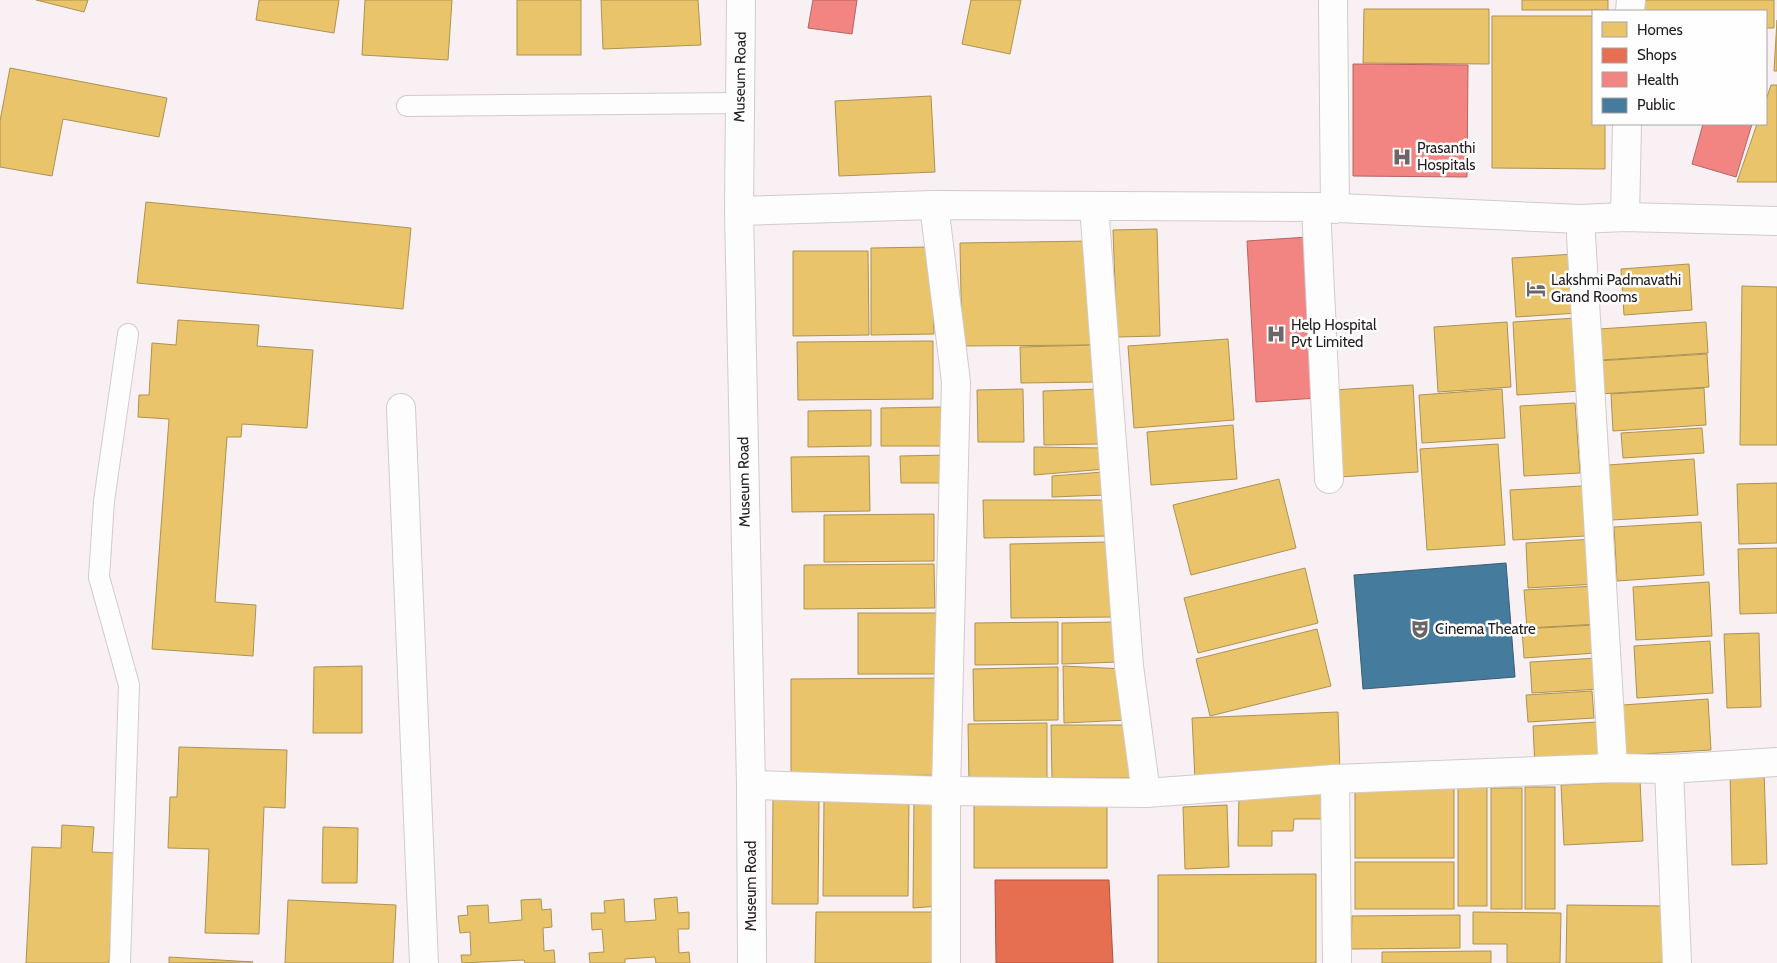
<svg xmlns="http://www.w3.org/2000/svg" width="1777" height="963" viewBox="0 0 1777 963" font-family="Cabin,sans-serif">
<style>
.homes{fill:#e9c46a;stroke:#ad9253}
.shops{fill:#e76f51;stroke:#ac5641}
.health{fill:#f28482;stroke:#b36564}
.public{fill:#457b9d;stroke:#3a5e77}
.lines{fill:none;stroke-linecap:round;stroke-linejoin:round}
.service-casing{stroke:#d1cbcc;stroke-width:22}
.minor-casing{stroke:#d1cbcc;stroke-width:30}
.tertiary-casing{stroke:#d1cbcc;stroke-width:30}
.service{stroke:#fefdfd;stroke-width:20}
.minor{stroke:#fefdfd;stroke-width:28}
.tertiary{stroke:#fefdfd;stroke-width:28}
.labels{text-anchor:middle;stroke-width:5;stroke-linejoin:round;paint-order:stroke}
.street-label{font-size:15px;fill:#211c1d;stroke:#fefefe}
.poi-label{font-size:15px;fill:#211c1d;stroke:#fefefe;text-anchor:start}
</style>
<rect width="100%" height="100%" fill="#f8f0f2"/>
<!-- homes -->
<g class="homes">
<path d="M36 0H88L84 12Z"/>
<path d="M259 0H339L334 33 256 20Z"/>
<path d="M365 0H452L448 60 362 55Z"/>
<rect x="517" y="0" width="64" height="55"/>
<path d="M601 0H698L701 45 603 49Z"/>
<path d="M971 0H1021L1010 54 962 44Z"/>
<rect x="1522" y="0" width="86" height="10"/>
<path d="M1640 0H1774V28H1766V11H1640Z"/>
<path d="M1364 9H1489V64L1363 63Z"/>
<path d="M1492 16H1593V124H1605V169L1492 168Z"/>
<path d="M1777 20V71H1774Z"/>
<path d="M10 68 167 98 159 137 63 119 52 176 0 167V121Z"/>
<path d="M1771 85H1777V182H1737L1757 124H1766V100Z"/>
<path d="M931 96 935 172 839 176 835 101Z"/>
<path d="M146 202 411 228 403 309 137 283Z"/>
<path d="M1157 229 1160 336 1117 337 1113 230Z"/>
<path d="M1092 241 1093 345 962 346 960 243Z"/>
<path d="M931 247 934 334 871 335V248Z"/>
<path d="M793 251H868L869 335 793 336Z"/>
<path d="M1575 254 1578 313 1516 317 1512 258Z"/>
<path d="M1689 264 1692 310 1624 315 1621 269Z"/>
<path d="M1742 286 1777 287V445H1740Z"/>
<path d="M1576 318 1581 391 1517 395 1513 322Z"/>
<path d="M178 320 259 325 257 346 313 350 307 428 242 424 241 437H227L215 602 256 605 253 656 152 649 169 419 138 417 139 395H149L152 343 176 345Z"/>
<path d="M1507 322 1511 387 1438 392 1434 327Z"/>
<path d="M1706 322 1708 353 1601 360 1599 329Z"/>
<path d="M1228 339 1234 420 1134 428 1128 346Z"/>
<path d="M933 341V399L798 400 797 342Z"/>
<path d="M1094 345V382L1021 383 1020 347Z"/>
<path d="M1707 354 1709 387 1599 394 1597 361Z"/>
<path d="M1413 385 1418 472 1339 477 1333 390Z"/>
<path d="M1704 388 1706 425 1613 431 1611 394Z"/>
<path d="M1023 389 1024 442H978L977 390Z"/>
<path d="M1099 389 1100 444 1044 445 1043 391Z"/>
<path d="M1502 389 1505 438 1422 443 1419 395Z"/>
<path d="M1575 403 1580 473 1524 476 1520 406Z"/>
<path d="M941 407V446H881V408Z"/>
<path d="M871 410V446L808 447V411Z"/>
<path d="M1233 425 1237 479 1151 485 1147 432Z"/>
<path d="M1702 428 1704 453 1623 458 1621 433Z"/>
<path d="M1498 444 1505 545 1427 550 1420 449Z"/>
<path d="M1034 447 1103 448 1106 469 1034 475Z"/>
<path d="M949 455V483H901L900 456Z"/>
<path d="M869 456 870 511 792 512 791 457Z"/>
<path d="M1694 459 1698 515 1612 520 1608 465Z"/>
<path d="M1103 472 1106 495 1052 497V476Z"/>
<path d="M1279 479 1296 548 1191 575 1173 505Z"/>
<path d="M1777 483V543L1739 544 1737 484Z"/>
<path d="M1582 486 1585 536 1513 540 1510 490Z"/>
<path d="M983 500H1108L1109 536 984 538Z"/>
<path d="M934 514V561L824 562V515Z"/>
<path d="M1701 522 1704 575 1617 581 1614 527Z"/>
<path d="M1594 539 1596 584 1528 588 1526 543Z"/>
<path d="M1108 542 1114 617 1011 618 1010 544Z"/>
<path d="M1777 548V613L1740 614 1738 549Z"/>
<path d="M934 564 935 608 804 609V565Z"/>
<path d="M1305 568 1318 623 1198 653 1184 598Z"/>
<path d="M1709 582 1712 636 1636 640 1633 587Z"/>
<path d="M1596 586 1599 624 1527 628 1524 590Z"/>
<rect x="858" y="613" width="78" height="61"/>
<path d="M1058 622V664L975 665V623Z"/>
<path d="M1116 622 1118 662 1062 664V623Z"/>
<path d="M1594 625 1596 653 1524 658 1522 629Z"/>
<path d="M1317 629 1331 686 1210 716 1196 659Z"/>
<path d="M1759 633 1761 707 1727 708 1724 634Z"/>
<path d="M1710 641 1713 693 1637 698 1634 646Z"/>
<path d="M1598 658 1600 689 1532 693 1530 662Z"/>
<path d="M362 666V733H313L314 667Z"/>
<path d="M1063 666 1125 669 1128 720 1064 723Z"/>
<path d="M1058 667V720L974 721 973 669Z"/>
<path d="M943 678 944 775 791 777V679Z"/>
<path d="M1592 691 1594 718 1528 722 1526 695Z"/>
<path d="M1708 699 1711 750 1625 755 1623 705Z"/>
<path d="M1338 712 1340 773 1195 779 1192 718Z"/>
<path d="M1597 722 1600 763 1535 767 1533 726Z"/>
<path d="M1047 723V781L969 782 968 724Z"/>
<path d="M1051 725H1131L1132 778H1052Z"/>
<path d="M179 747 287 750 285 808 264 807 259 934 205 933 209 849 168 848 170 797H177Z"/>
<path d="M1764 769 1767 864 1732 865 1730 770Z"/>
<path d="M1640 781 1643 841 1564 845 1561 785Z"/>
<rect x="1355" y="785" width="99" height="73"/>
<rect x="1458" y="787" width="29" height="119"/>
<rect x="1525" y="787" width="30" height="122"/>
<rect x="1491" y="788" width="31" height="121"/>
<path d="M1239 793H1326V819H1294L1293 831H1272V846H1238Z"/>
<rect x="974" y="797" width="133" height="71"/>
<path d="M773 799H819L818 904H772Z"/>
<path d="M914 799 937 800 939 906 913 908Z"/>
<path d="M824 800H909L908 896H823Z"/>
<path d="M1227 805 1229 867 1185 869 1183 807Z"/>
<path d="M62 825 94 827 92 852 116 853 109 963H26L32 847 61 848Z"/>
<path d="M323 827 358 828 357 883H322Z"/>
<rect x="1355" y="862" width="99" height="47"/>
<path d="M1316 874V963H1158V875Z"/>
<path d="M677 897 678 913 689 912V929H678L679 953 689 952 690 963H656L655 957 625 959V963H590L589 953 604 952 602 929 592 930 591 913H605L604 901 624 899 625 922 656 920 654 899Z"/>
<path d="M541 899 542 910 551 909 552 927 543 928 544 951 554 950 555 963H525L524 960 462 963 461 955H471L470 932 460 933 458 916 468 915 467 906 488 905 489 923 522 920 521 900Z"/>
<path d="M288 900 396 905 393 963H285Z"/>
<path d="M1567 905 1666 906V963H1566Z"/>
<path d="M816 912H937V963H815Z"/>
<path d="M1473 912 1561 913 1560 963H1507V944H1473Z"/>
<path d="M1460 915V948L1351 949 1352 916Z"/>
<path d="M1491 951V963H1382V952Z"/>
<path d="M169 957 253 962 169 963Z"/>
</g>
<!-- shops -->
<path class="shops" d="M995 880H1109L1113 963H996Z"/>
<!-- health -->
<g class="health">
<path d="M813 0H857L852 34 808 28Z"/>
<path d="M1353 64 1468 65 1467 177 1353 176Z"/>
<path d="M1703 124H1752L1736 177 1692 164Z"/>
<path d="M1308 237 1318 398 1256 402 1247 241Z"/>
</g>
<!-- public -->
<path class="public" d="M1506 563 1515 677 1363 689 1354 575Z"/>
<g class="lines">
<!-- service casing -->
<g class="service-casing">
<g id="service">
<path d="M407 106 740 103"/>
<path d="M120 963 129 685 99 577 104 501 128 334"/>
</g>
</g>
<!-- minor casing -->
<g class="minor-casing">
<g id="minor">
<path d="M1333 0 1335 209"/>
<path d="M1630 11 1631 0"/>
<path d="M934 205 956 382 946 791V963"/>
<path d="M1094 206 1129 666 1146 793"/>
<path d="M1316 207 1329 479"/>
<path d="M739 211 934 205 1316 207 1580 219 1625 217 1777 221"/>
<path d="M1625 217 1627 124"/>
<path d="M1580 219 1613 768"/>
<path d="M401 408 424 963"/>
<path d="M1669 769 1677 963"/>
<path d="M1335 779 1337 963"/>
<path d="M751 785 946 791 1146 793 1335 779 1613 768 1669 769 1777 762"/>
</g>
</g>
<!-- tertiary casing -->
<g class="tertiary-casing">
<path id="tertiary" d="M741 0 739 211 751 785 752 963"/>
</g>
<!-- service -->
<use href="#service" class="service"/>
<!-- minor -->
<use href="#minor" class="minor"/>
<!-- tertiary -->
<use href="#tertiary" class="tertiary"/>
</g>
<!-- icons -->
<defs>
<g id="hospital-bare" transform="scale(1.5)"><path d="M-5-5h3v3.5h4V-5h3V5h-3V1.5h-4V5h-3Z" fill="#6c6668" stroke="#fefefe" stroke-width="2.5" paint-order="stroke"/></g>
<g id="hotel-bare" transform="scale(1.5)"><path d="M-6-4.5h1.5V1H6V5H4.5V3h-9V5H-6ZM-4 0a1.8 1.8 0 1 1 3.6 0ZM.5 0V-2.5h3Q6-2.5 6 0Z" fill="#6c6668" stroke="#fefefe" stroke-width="2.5" paint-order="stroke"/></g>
<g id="theatre-bare" transform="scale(1.5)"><path d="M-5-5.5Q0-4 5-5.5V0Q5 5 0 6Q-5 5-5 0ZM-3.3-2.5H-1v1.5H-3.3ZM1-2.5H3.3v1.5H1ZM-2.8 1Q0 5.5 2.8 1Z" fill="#6c6668" stroke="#fefefe" stroke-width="2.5" paint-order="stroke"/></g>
</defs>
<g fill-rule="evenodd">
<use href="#hospital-bare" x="1402" y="157"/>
<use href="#hotel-bare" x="1536" y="289"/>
<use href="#hospital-bare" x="1276" y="334"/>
<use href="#theatre-bare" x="1420" y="629"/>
</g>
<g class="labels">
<!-- street labels -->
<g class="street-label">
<text transform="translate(740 77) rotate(-89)" y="5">Museum Road</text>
<text transform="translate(744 482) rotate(-91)" y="5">Museum Road</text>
<text transform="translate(751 886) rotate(-90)" y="5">Museum Road</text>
</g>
<!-- poi labels -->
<g class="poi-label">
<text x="1417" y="153">Prasanthi<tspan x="1417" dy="17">Hospitals</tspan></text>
<text x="1551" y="285">Lakshmi Padmavathi<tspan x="1551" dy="17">Grand Rooms</tspan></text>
<text x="1291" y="330">Help Hospital<tspan x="1291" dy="17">Pvt Limited</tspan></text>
<text x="1435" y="634">Cinema Theatre</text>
</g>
</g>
<!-- legend -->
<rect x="1592" y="10" width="175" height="115" fill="#fefefe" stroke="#a6a4a4"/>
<rect x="1602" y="22" width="25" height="15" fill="#e9c46a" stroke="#a6a4a4"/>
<text x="1637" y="35" font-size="15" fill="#211c1d">Homes</text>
<rect x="1602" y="48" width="25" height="15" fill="#e76f51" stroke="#a6a4a4"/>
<text x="1637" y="60" font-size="15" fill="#211c1d">Shops</text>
<rect x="1602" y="72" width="25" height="15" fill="#f28482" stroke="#a6a4a4"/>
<text x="1637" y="85" font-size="15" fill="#211c1d">Health</text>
<rect x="1602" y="98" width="25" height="15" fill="#457b9d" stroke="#a6a4a4"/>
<text x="1637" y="110" font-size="15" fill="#211c1d">Public</text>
</svg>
